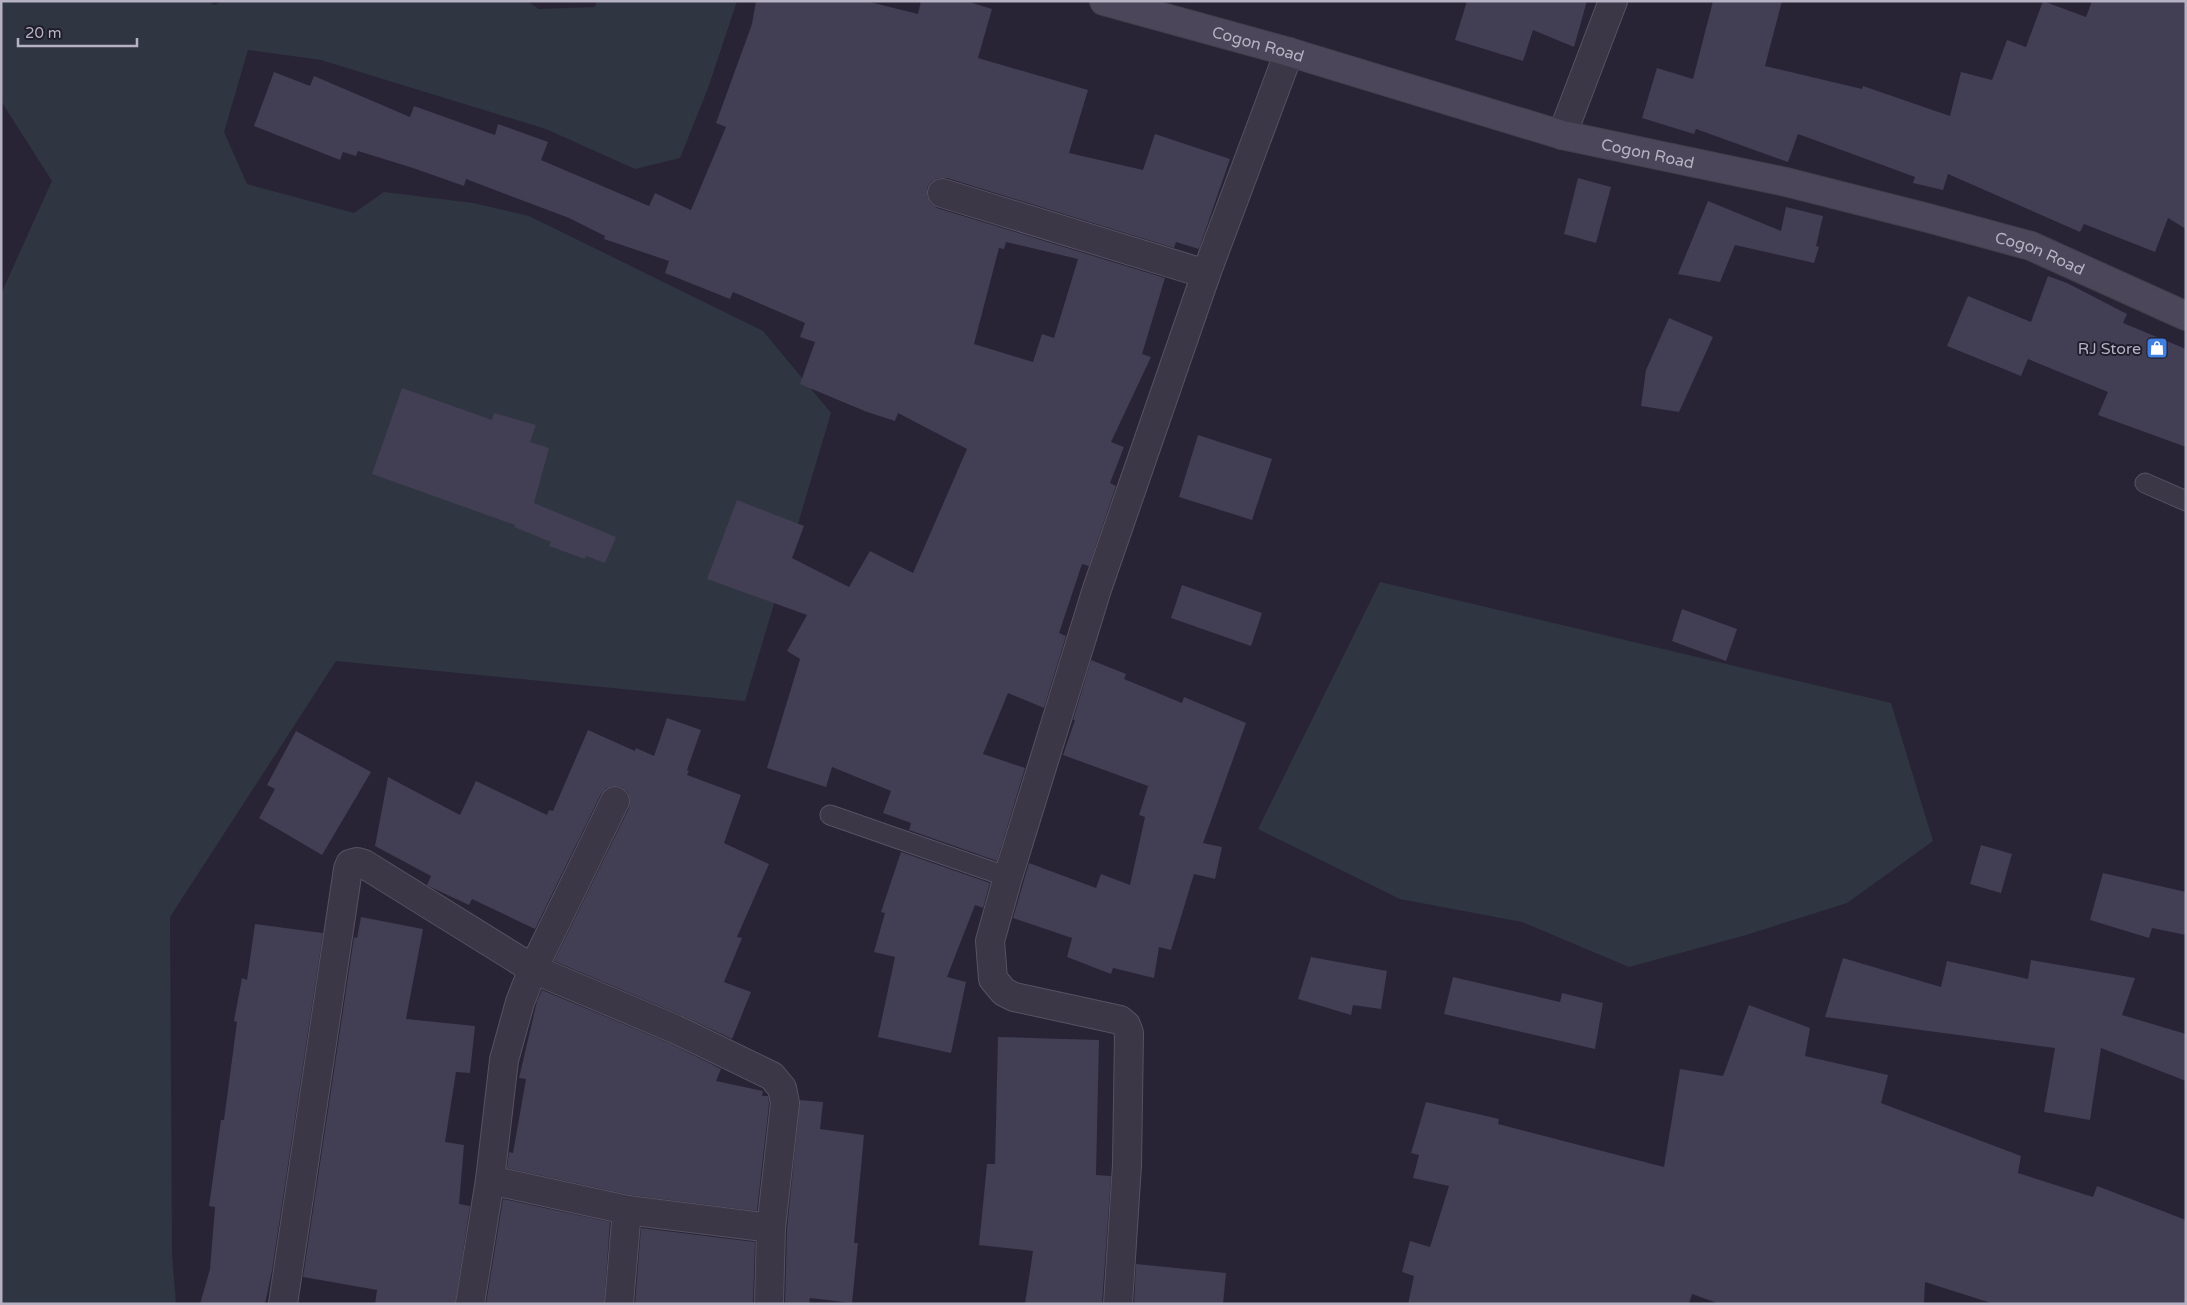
<svg xmlns="http://www.w3.org/2000/svg" width="2187" height="1305" viewBox="0 0 2187 1305" font-family="'Varela Round',sans-serif">
<style>
.green{fill:#2f3641}
.building{fill:#423e53;fill-rule:evenodd}
.lines{fill:none;stroke-linecap:round;stroke-linejoin:round}
.lane-casing{stroke:#565262;stroke-width:21}
.street-casing{stroke:#565262;stroke-width:30}
.secondary-casing{stroke:#413e4d;stroke-width:30}
.lane{stroke:#3b3747;stroke-width:19}
.street{stroke:#3b3747;stroke-width:28}
.secondary{stroke:#4b4659;stroke-width:28}
.labels{text-anchor:middle;stroke-width:4;stroke-linejoin:round;paint-order:stroke}
.street-label{font-size:16px;fill:#b6b2c3;stroke:#201d2c}
.poi-label{font-size:16px;fill:#b6b2c3;stroke:#201d2c;text-anchor:end}
</style>
<rect width="100%" height="100%" fill="#282436"/>
<!-- green -->
<g class="green">
<path d="M1 1H209L214 5 224 1H527L539 9 595 7 597 1H737L708 88 680 158 635 169 546 129 321 60 248 50 224 132 247 184 354 213 384 192 473 203 529 216 763 331 831 413 745 701 336 661 170 917 172 1255 176 1304H1V294L52 181 1 101Z"/>
<path d="M1380 582 1891 703 1933 841 1847 903 1746 935 1629 967 1522 922 1400 899 1258 829Z"/>
</g>
<!-- building -->
<g class="building">
<path d="M756 1H866L918 14 921 1H966L992 9 978 58 1088 90 1069 153 1143 170 1155 134 1230 159 1199 249 1176 242 1174 248 947 178H938L931 182 927 188V197L931 204 937 208 1165 278 1142 354 1151 357 1111 442 1124 447 1110 483 1116 486 1089 566 1082 564 1059 633 1066 636 1044 708 1008 693 983 754 1025 768 997 861 909 830 911 823 883 813 891 791 832 767 826 787 767 768 800 659 787 651 807 615 707 579 737 500 804 526 792 558 849 587 870 551 913 573 967 449 898 413 895 421 867 412 800 384 815 342 800 337 805 323 733 292 730 299 665 273 669 261 604 239 605 236 569 218 466 179 464 186 413 168 358 151 356 156 343 152 340 160 254 126 274 72 310 86 314 76 410 117 414 106 495 135 498 124 548 142 541 160 649 206 655 193 691 210 726 127 716 123 752 24ZM1006 242 1078 259 1054 338 1042 334 1033 362 974 344 999 248 1004 249Z"/>
<path d="M1467 1H1587L1574 47 1533 30 1523 61 1455 40Z"/>
<path d="M1713 1H1782L1765 66 1862 89 1863 86 1950 116 1961 72 1992 80 2007 40 2026 47 2043 1 2086 17 2092 1H2186V229L2168 218 2155 252 2084 224 2080 232 1948 174 1943 190 1913 183 1915 177 1798 134 1788 162 1696 129 1694 134 1642 118 1657 68 1693 79Z"/>
<path d="M1578 178 1611 187 1596 243 1564 234Z"/>
<path d="M1708 201 1781 231 1786 207 1823 216 1816 246 1819 247 1814 263 1735 245 1720 282 1678 274Z"/>
<path d="M2048 276 2067 283 2127 314 2123 323 2186 349V447L2098 415 2108 392 2028 359 2021 376 1947 346 1968 296 2031 322Z"/>
<path d="M1669 318 1713 337 1679 412 1641 406 1646 370Z"/>
<path d="M402 388 492 420 494 413 536 425 530 442 549 448 534 503 616 537 605 563 586 556 585 559 549 546 551 542 514 527 515 525 372 474Z"/>
<path d="M1198 435 1272 459 1252 520 1179 497Z"/>
<path d="M1182 585 1262 613 1251 646 1171 618Z"/>
<path d="M1682 609 1737 629 1726 661 1672 641Z"/>
<path d="M1091 660 1126 674 1124 679 1182 703 1184 697 1246 723 1203 843 1222 847 1215 879 1194 874 1171 950 1159 947 1154 978 1113 968 1111 974 1067 957 1072 938 1013 918 1029 863 1096 888 1101 874 1130 885 1145 817 1139 815 1148 786 1063 755 1075 720H1073Z"/>
<path d="M667 718 701 730 687 770 689 771 687 775 741 795 724 843 769 864 737 937 742 938 724 982 751 992 732 1039 681 1015 554 961 629 808 630 799 628 792 622 787 613 786 606 788 601 794 535 929 472 899 469 905 428 886 427 885 431 876 375 846 388 777 460 815 476 781 547 815 549 810 553 811 588 730 635 751 636 748 654 756Z"/>
<path d="M296 731 371 772 322 855 259 818 275 789 267 785Z"/>
<path d="M1981 845 2012 854 2001 893 1970 884Z"/>
<path d="M901 852 990 883 983 908 975 905 947 977 966 982 951 1053 878 1037 895 957 874 952 885 913 881 912Z"/>
<path d="M2103 873 2186 892V935L2152 928 2149 938 2090 920Z"/>
<path d="M361 917 423 929 406 1019 475 1026 470 1073 456 1072 445 1142 464 1145 459 1204 470 1206 455 1304H375L377 1290 303 1277 354 937 357 938Z"/>
<path d="M255 924 323 933 272 1271 265 1304H200L210 1269 215 1207 209 1206 221 1120H224L237 1022 234 1021 242 978 247 980Z"/>
<path d="M1311 957 1387 971 1381 1009 1353 1005 1351 1015 1298 999Z"/>
<path d="M1843 958 1941 987 1947 961 2028 979 2031 960 2135 978 2122 1015 2186 1034V1081L2101 1048 2090 1120 2044 1112 2055 1048 1825 1017Z"/>
<path d="M1453 977 1560 1002 1562 993 1603 1003 1595 1049 1444 1014Z"/>
<path d="M542 990 669 1043 721 1069 716 1081 763 1091 762 1096H768L769 1104 757 1211 630 1195 507 1168 509 1152 513 1153 526 1079 519 1078 537 1001Z"/>
<path d="M1749 1005 1810 1028 1805 1056 1888 1075 1881 1103 2021 1156 2018 1173 2093 1197 2097 1186 2186 1220V1304H1994L1925 1282 1924 1304H1720L1692 1294 1689 1304H1408L1414 1276 1402 1272 1410 1241 1430 1247 1449 1186 1413 1178 1419 1155 1411 1153 1426 1102 1499 1119 1498 1124 1664 1167 1680 1069 1723 1076Z"/>
<path d="M998 1037 1099 1040 1096 1175 1111 1176 1102 1304H1025L1033 1251 979 1245 987 1164H995Z"/>
<path d="M800 1100 823 1102 820 1129 864 1135 854 1243H858L852 1303 810 1298 809 1304H785L787 1229Z"/>
<path d="M503 1199 610 1222 604 1304H486Z"/>
<path d="M641 1228 755 1242 753 1304H635Z"/>
<path d="M1136 1264 1226 1273 1223 1304H1134Z"/>
</g>
<g class="lines">
<!-- lane casing -->
<g class="lane-casing">
<g id="lane">
<path d="M2145 483 2186 501"/>
<path d="M830 815 1008 877"/>
</g>
</g>
<!-- street casing -->
<g class="street-casing">
<g id="street">
<path d="M1562 135 1613 1"/>
<path d="M942 193 1206 274"/>
<path d="M490 1180 627 1210 771 1228"/>
<path d="M283 1304 348 869 350 864 357 862 364 864 533 969 675 1029 772 1076 782 1088 785 1103 771 1228 769 1304"/>
<path d="M470 1304 490 1180 504 1060 520 1002 533 969 615 801"/>
<path d="M619 1304 627 1210"/>
<path d="M1118 1304 1127 1165 1129 1033 1126 1025 1120 1020 1014 997 1004 992 993 979 990 941 1008 877 1097 589 1206 274 1289 52"/>
</g>
</g>
<!-- secondary casing -->
<g class="secondary-casing">
<g id="secondary">
<path id="s1" d="M1104 1 1289 52 1562 135 1786 182 1928 218 2031 246 2186 316"/>
</g>
</g>
<!-- lane -->
<use href="#lane" class="lane"/>
<!-- street -->
<use href="#street" class="street"/>
<!-- secondary -->
<use href="#secondary" class="secondary"/>
</g>
<!-- icons -->
<defs>
<g id="shop-square" transform="scale(1.125)"><rect x="-9" y="-9" width="18" height="18" rx="4" fill="#3f7fe0" stroke="#201d2c"/><path d="M-5-2.5h2.3a2.7 3.5 0 0 1 5.4 0H5L5.5 6h-11ZM-1.5-2.5h3a1.5 2.3 0 0 0-3 0Z" fill="#fff"/></g>
</defs>
<g fill-rule="evenodd">
<use href="#shop-square" x="2157" y="348"/>
</g>
<g class="labels">
<!-- street labels -->
<g class="street-label">
<text dy="6" stroke="none"><textPath href="#s1" startOffset="160">Cogon Road</textPath></text>
<text dy="6" stroke="none"><textPath href="#s1" startOffset="565">Cogon Road</textPath></text>
<text dy="6" stroke="none"><textPath href="#s1" startOffset="970">Cogon Road</textPath></text>
</g>
<!-- poi labels -->
<g class="poi-label">
<text x="2141" y="354">RJ Store</text>
</g>
</g>
<!-- border -->
<rect width="2187" height="1305" fill="none" stroke="#b6b2c3" stroke-width="5"/>
<!-- scale -->
<path d="M18 38v8h119v-8" fill="none" stroke="#b6b2c3" stroke-width="2.5"/>
<text x="25" y="38" font-size="15" fill="#b6b2c3" stroke="#201d2c" stroke-width="4" paint-order="stroke">20 m</text>
</svg>
